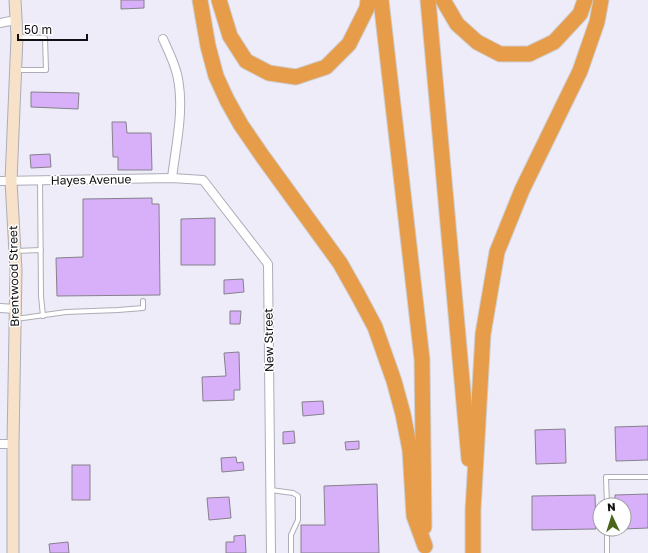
<svg xmlns="http://www.w3.org/2000/svg" width="648" height="553" viewBox="0 0 648 553" font-family="'Golos Text',sans-serif">
<style>
.building{fill:#d8b0f9;stroke:#86818b}
.lines{fill:none;stroke-linecap:round;stroke-linejoin:round}
.service-casing{stroke:#adadb8;stroke-width:6}
.minor-casing{stroke:#adadb8;stroke-width:10}
.secondary-casing{stroke:#adadb8;stroke-width:13}
.motorway-casing{stroke:#cfcfd0;stroke-width:17}
.service{stroke:#fff;stroke-width:4}
.minor{stroke:#fff;stroke-width:8}
.secondary{stroke:#f8e1c9;stroke-width:11}
.motorway{stroke:#e79c4a;stroke-width:15}
.labels{text-anchor:middle;stroke-width:3;stroke-linejoin:round;paint-order:stroke}
.street-label{font-size:12px;fill:#101014;stroke:#fff}
</style>
<rect width="100%" height="100%" fill="#edecf8"/>
<!-- building -->
<g class="building">
<path d="M121 0H144V8L121 9Z"/>
<path d="M31 92 79 93 78 109 31 107Z"/>
<path d="M112 122H126L127 133H151L152 170H118V157H113Z"/>
<path d="M50 154 51 167 31 168 30 155Z"/>
<path d="M152 198V204H159L160 295 57 296 56 258 83 257V199Z"/>
<path d="M215 218V265H181V219Z"/>
<path d="M243 279 244 292 224 294V280Z"/>
<path d="M230 311H241L240 324H230Z"/>
<path d="M239 352 240 390H234V400L203 401 202 377 226 376 224 353Z"/>
<path d="M323 401 324 414 303 416 302 402Z"/>
<path d="M648 426V460L616 461 615 427Z"/>
<path d="M565 429 566 463 536 464 535 430Z"/>
<path d="M294 431 295 443 283 444V432Z"/>
<path d="M359 441V449L346 450 345 442Z"/>
<path d="M236 457 237 463 243 462 244 470 222 472 221 458Z"/>
<rect x="72" y="465" width="18" height="35"/>
<path d="M377 484 379 553H301V525H325L324 486Z"/>
<path d="M648 494V528L624 529V505H615V495Z"/>
<path d="M595 495 596 529 532 530V496Z"/>
<path d="M229 497 231 518 209 520 207 498Z"/>
<path d="M245 535 246 553H226V542H234V536Z"/>
<path d="M68 542 69 553H50L49 544Z"/>
</g>
<g class="lines">
<!-- service casing -->
<g class="service-casing">
<g id="service">
<path d="M16 70H46L45 38 18 37"/>
<path d="M40 180 41 296 43 316"/>
<path d="M15 251 41 250"/>
<path d="M16 319 66 312 118 310 143 308V301"/>
<path d="M271 490 293 493 298 496V520L291 535V553"/>
<path d="M607 505 606 477H648"/>
<path d="M607 529V553"/>
</g>
</g>
<!-- minor casing -->
<g class="minor-casing">
<g id="minor">
<path d="M0 23 15 20"/>
<path d="M163 39C168 50 174 62 177 74 185 108 176 144 172 178"/>
<path d="M0 181 172 178 203 180 268 264 271 553"/>
<path d="M0 308 16 309"/>
<path d="M0 444H13"/>
</g>
</g>
<!-- secondary casing -->
<g class="secondary-casing">
<path id="secondary" d="M13 553V444L16 270 11 181 17 37 15 0"/>
</g>
<!-- motorway casing -->
<g class="motorway-casing">
<g id="motorway">
<path d="M200 0 208 46 216 76 227 100 241 125 263 157 340 263 358 295 375 327 394 381 403 414 410 450 414 516 425 546"/>
<path d="M219 0 230 36 246 61 269 73 296 77 326 67 349 44 367 8 368 0"/>
<path d="M381 0 422 359 424 527"/>
<path d="M428 0 469 459"/>
<path d="M443 0 457 24 477 42 500 54H529L554 42 580 14 585 0"/>
<path d="M473 553V510L483 334 497 252 522 190 580 71 597 22 601 0"/>
</g>
</g>
<!-- service -->
<use href="#service" class="service"/>
<!-- minor -->
<use href="#minor" class="minor"/>
<!-- secondary -->
<use href="#secondary" class="secondary"/>
<!-- motorway -->
<use href="#motorway" class="motorway"/>
</g>
<g class="labels">
<!-- street labels -->
<g class="street-label">
<text transform="translate(91 180) rotate(-1)" y="4">Hayes Avenue</text>
<text transform="translate(14 276) rotate(-91)" y="4">Brentwood Street</text>
<text transform="translate(269 340) rotate(-91)" y="4">New Street</text>
</g>
</g>
<!-- north arrow -->
<g transform="translate(612 517) rotate(356)"><circle r="19" fill="#ffffff" stroke="#9f9fa1"/>
<path d="M0-3L7 15L0 10L-7 15Z" fill="#4b6618"/>
<text y="-6" font-size="11" font-weight="bold" text-anchor="middle" fill="#101014">N</text>
</g>
<!-- scale -->
<path d="M18 34v6h69v-6" fill="none" stroke="#101014" stroke-width="2"/>
<text x="24" y="34" font-size="12" fill="#101014" stroke="#ffffff" stroke-width="3" paint-order="stroke">50 m</text>
</svg>
